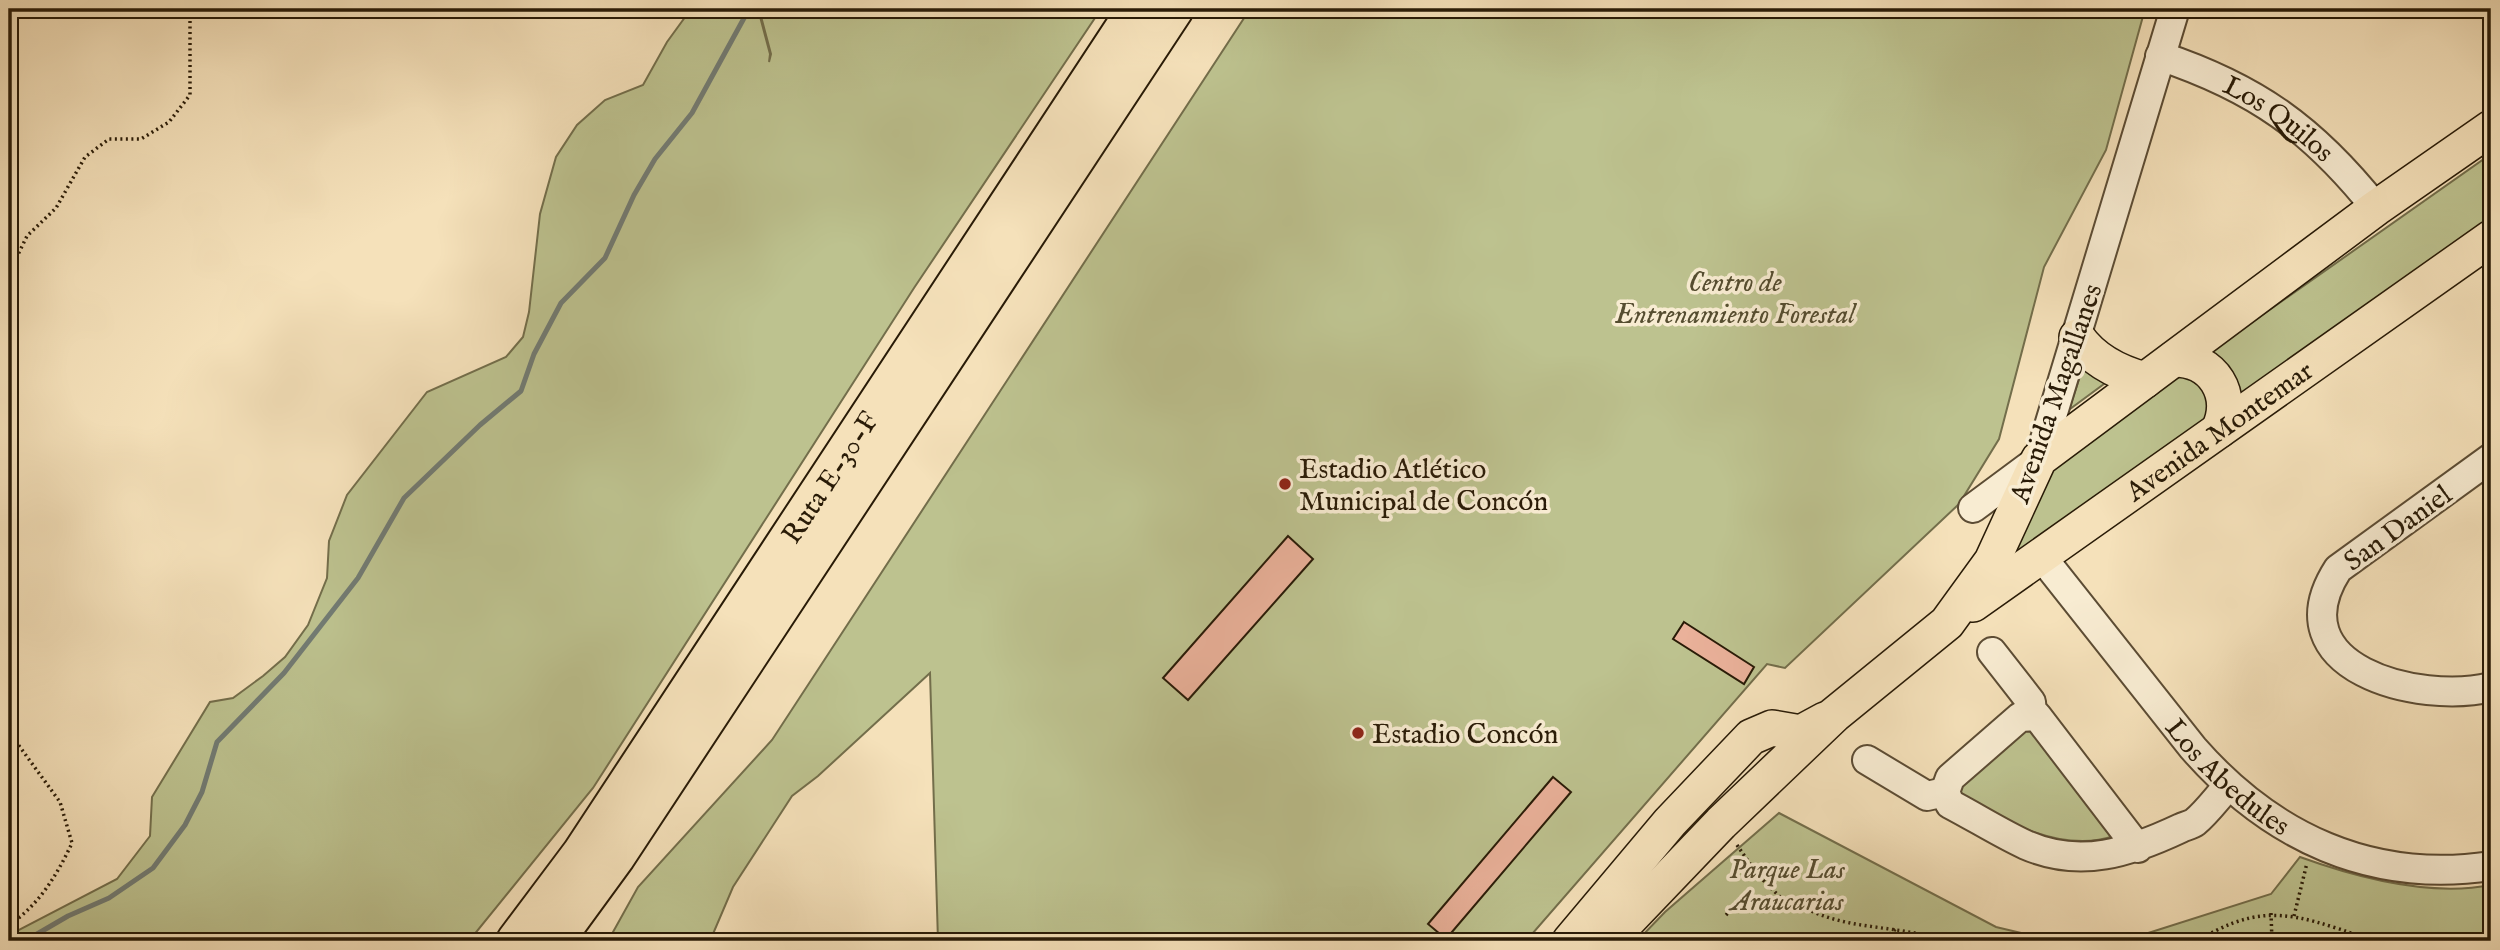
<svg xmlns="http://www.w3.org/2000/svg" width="2500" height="950" viewBox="0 0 2500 950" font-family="'IM FELL English',serif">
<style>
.green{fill:#bdc28f;stroke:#736e4b;stroke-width:2}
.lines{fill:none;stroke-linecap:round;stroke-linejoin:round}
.stream{stroke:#727b73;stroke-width:5}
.building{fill:#eab19a;stroke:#291b07;stroke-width:2}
.minor-casing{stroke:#5c4c34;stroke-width:32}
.major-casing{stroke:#291b07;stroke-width:38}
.highway-casing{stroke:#291b07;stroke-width:42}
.path{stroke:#291b07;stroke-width:3.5;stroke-dasharray:2 3.5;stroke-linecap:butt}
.minor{stroke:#f8ecd2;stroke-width:28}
.major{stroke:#f5e1ba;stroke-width:35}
.highway{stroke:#f5e1ba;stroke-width:38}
.poi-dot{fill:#8f2418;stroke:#f8ecd2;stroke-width:2.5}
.labels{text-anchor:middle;stroke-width:7;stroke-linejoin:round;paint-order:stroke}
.street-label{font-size:28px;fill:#291b07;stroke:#f8ecd2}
.park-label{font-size:28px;font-style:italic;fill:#554d30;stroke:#f8ecd2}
.poi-label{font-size:28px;fill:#291b07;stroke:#f8ecd2;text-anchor:start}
</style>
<rect width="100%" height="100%" fill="#f5e1ba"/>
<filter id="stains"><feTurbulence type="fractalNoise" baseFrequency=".00286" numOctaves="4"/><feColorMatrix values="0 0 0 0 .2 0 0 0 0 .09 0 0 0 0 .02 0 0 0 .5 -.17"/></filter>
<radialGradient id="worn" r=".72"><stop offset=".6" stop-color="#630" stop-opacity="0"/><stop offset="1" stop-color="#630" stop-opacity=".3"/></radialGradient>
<!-- green -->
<g class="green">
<path d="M691 9H758L770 54 769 62 771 54 759 9H1101L914 288 593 788 469 941H9V935L117 879 150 836 152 797 210 702 233 698 263 676 285 657 308 625 327 578 329 541 347 495 427 392 506 357 523 337 529 312 540 214 556 157 577 125 605 100 643 85 667 42Z"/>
<path d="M1250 9H2145L2106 150 2044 267 1999 439 1959 504 1785 668 1767 664 1526 941H938L930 673 818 776 792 796 733 887 710 941H608L638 887 772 740Z"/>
<path d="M2491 154V221L2236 405 2204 356Z"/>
<path d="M2084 364 2108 381 2070 409V407Z"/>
<path d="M2182 371 2204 379 2213 418 2006 565 2046 468Z"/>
<path d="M2027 729H2031L2114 836C2062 854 2003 821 1961 794L1959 786Z"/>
<path d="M1779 813 1996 927 2055 941H1637L1665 912Z"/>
<path d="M2300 857C2358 878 2429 897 2491 885V941H2123L2271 894Z"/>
</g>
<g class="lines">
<!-- stream -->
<path class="stream" d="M25 941 68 916 109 898 153 868 185 825 202 792 217 742 284 673 358 578 404 498 480 425 521 391 534 354 561 303 605 258 634 195 655 159 692 113 749 9"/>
</g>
<!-- building -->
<g class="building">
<path d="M1288 536 1313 559 1188 700 1163 678Z"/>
<path d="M1684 622 1754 667 1744 684 1673 639Z"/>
<path d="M1553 777 1571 792 1446 939 1428 924Z"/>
</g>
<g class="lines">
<!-- minor casing -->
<g class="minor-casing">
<g id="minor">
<path id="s1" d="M2160 56C2256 88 2313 129 2376 208"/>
<path d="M2491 458 2338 569C2274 668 2419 705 2491 687"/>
<path d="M1973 508 2039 459 2175 9"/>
<path id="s2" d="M2041 556 2193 748C2271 837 2371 884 2491 866"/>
<path d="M1992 652 2031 702 2032 714"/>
<path d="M1867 760 1927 796 1945 792"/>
<path d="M2138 848 2037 716 2020 717 1950 778 1945 792 1950 804C1975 817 2000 833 2026 845 2081 869 2130 852 2181 828 2185 826 2191 825 2195 822 2207 812 2217 798 2228 786"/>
</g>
</g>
<!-- major casing -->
<g class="major-casing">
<g id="major">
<path d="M2077 337C2093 360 2119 373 2145 380"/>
<path d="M2174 359C2214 359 2235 395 2219 430"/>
<path id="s3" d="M1973 604 2491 238"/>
<path d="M1570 941 1670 822 1751 737 1772 728 1801 733 1825 720"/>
<path d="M1608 941 1721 823 1834 715 1947 623 1992 561 2039 459 2376 208 2491 128"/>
</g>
</g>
<!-- highway casing -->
<g class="highway-casing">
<g id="highway">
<path id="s4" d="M516 941 582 853 1137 9"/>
<path d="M554 941 616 856 1174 9"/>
</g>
</g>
<!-- path -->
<g class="path">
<path d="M9 273 27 236 56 208 85 157 109 139H141L169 122 190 95V9"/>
<path d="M9 732 60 802 72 843C57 875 39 905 9 925"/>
<path d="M1737 845 1757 874 1781 898"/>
<path d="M2271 913 2272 941"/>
<path d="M1726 915C1734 907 1743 900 1754 898 1777 893 1796 905 1816 913 1857 930 1903 926 1945 941"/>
<path d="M2294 916 2307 863"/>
<path d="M1881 941 1896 929"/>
<path d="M2197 941C2249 910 2279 909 2336 928 2354 933 2364 940 2383 941"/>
</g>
<!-- minor -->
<use href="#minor" class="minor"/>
<!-- major -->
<use href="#major" class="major"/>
<!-- highway -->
<use href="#highway" class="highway"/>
</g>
<!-- markers -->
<g class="poi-dot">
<circle cx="1285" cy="484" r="7"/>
<circle cx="1358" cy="733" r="7"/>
</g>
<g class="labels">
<!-- street labels -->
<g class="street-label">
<text dy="10" stroke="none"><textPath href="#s1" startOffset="135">Los Quilos</textPath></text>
<text transform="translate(2055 393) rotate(-71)" y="10">Avenida Magallanes</text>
<text dy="10" stroke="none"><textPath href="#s3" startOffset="301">Avenida Montemar</textPath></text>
<text dy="10" stroke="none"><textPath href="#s4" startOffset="560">Ruta E-30-F</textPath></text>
<text transform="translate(2397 527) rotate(-36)" y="10">San Daniel</text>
<text dy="10" stroke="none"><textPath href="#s2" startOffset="290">Los Abedules</textPath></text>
</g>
<!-- park labels -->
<g class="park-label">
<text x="1735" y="291">Centro de<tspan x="1735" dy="32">Entrenamiento Forestal</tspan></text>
<text x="1787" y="878">Parque Las<tspan x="1787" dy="32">Araucarias</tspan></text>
</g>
<!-- poi labels -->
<g class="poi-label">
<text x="1299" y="478">Estadio Atlético<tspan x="1299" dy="32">Municipal de Concón</tspan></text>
<text x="1372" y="743">Estadio Concón</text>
</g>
</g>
<!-- margin -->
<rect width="2500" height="950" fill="none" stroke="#f5e1ba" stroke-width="35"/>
<rect x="10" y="10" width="2479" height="929" fill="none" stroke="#291b07" stroke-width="3.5"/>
<rect x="18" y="18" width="2465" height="915" fill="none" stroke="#291b07" stroke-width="2"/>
<rect width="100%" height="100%" filter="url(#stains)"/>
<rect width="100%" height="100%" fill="url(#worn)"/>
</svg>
